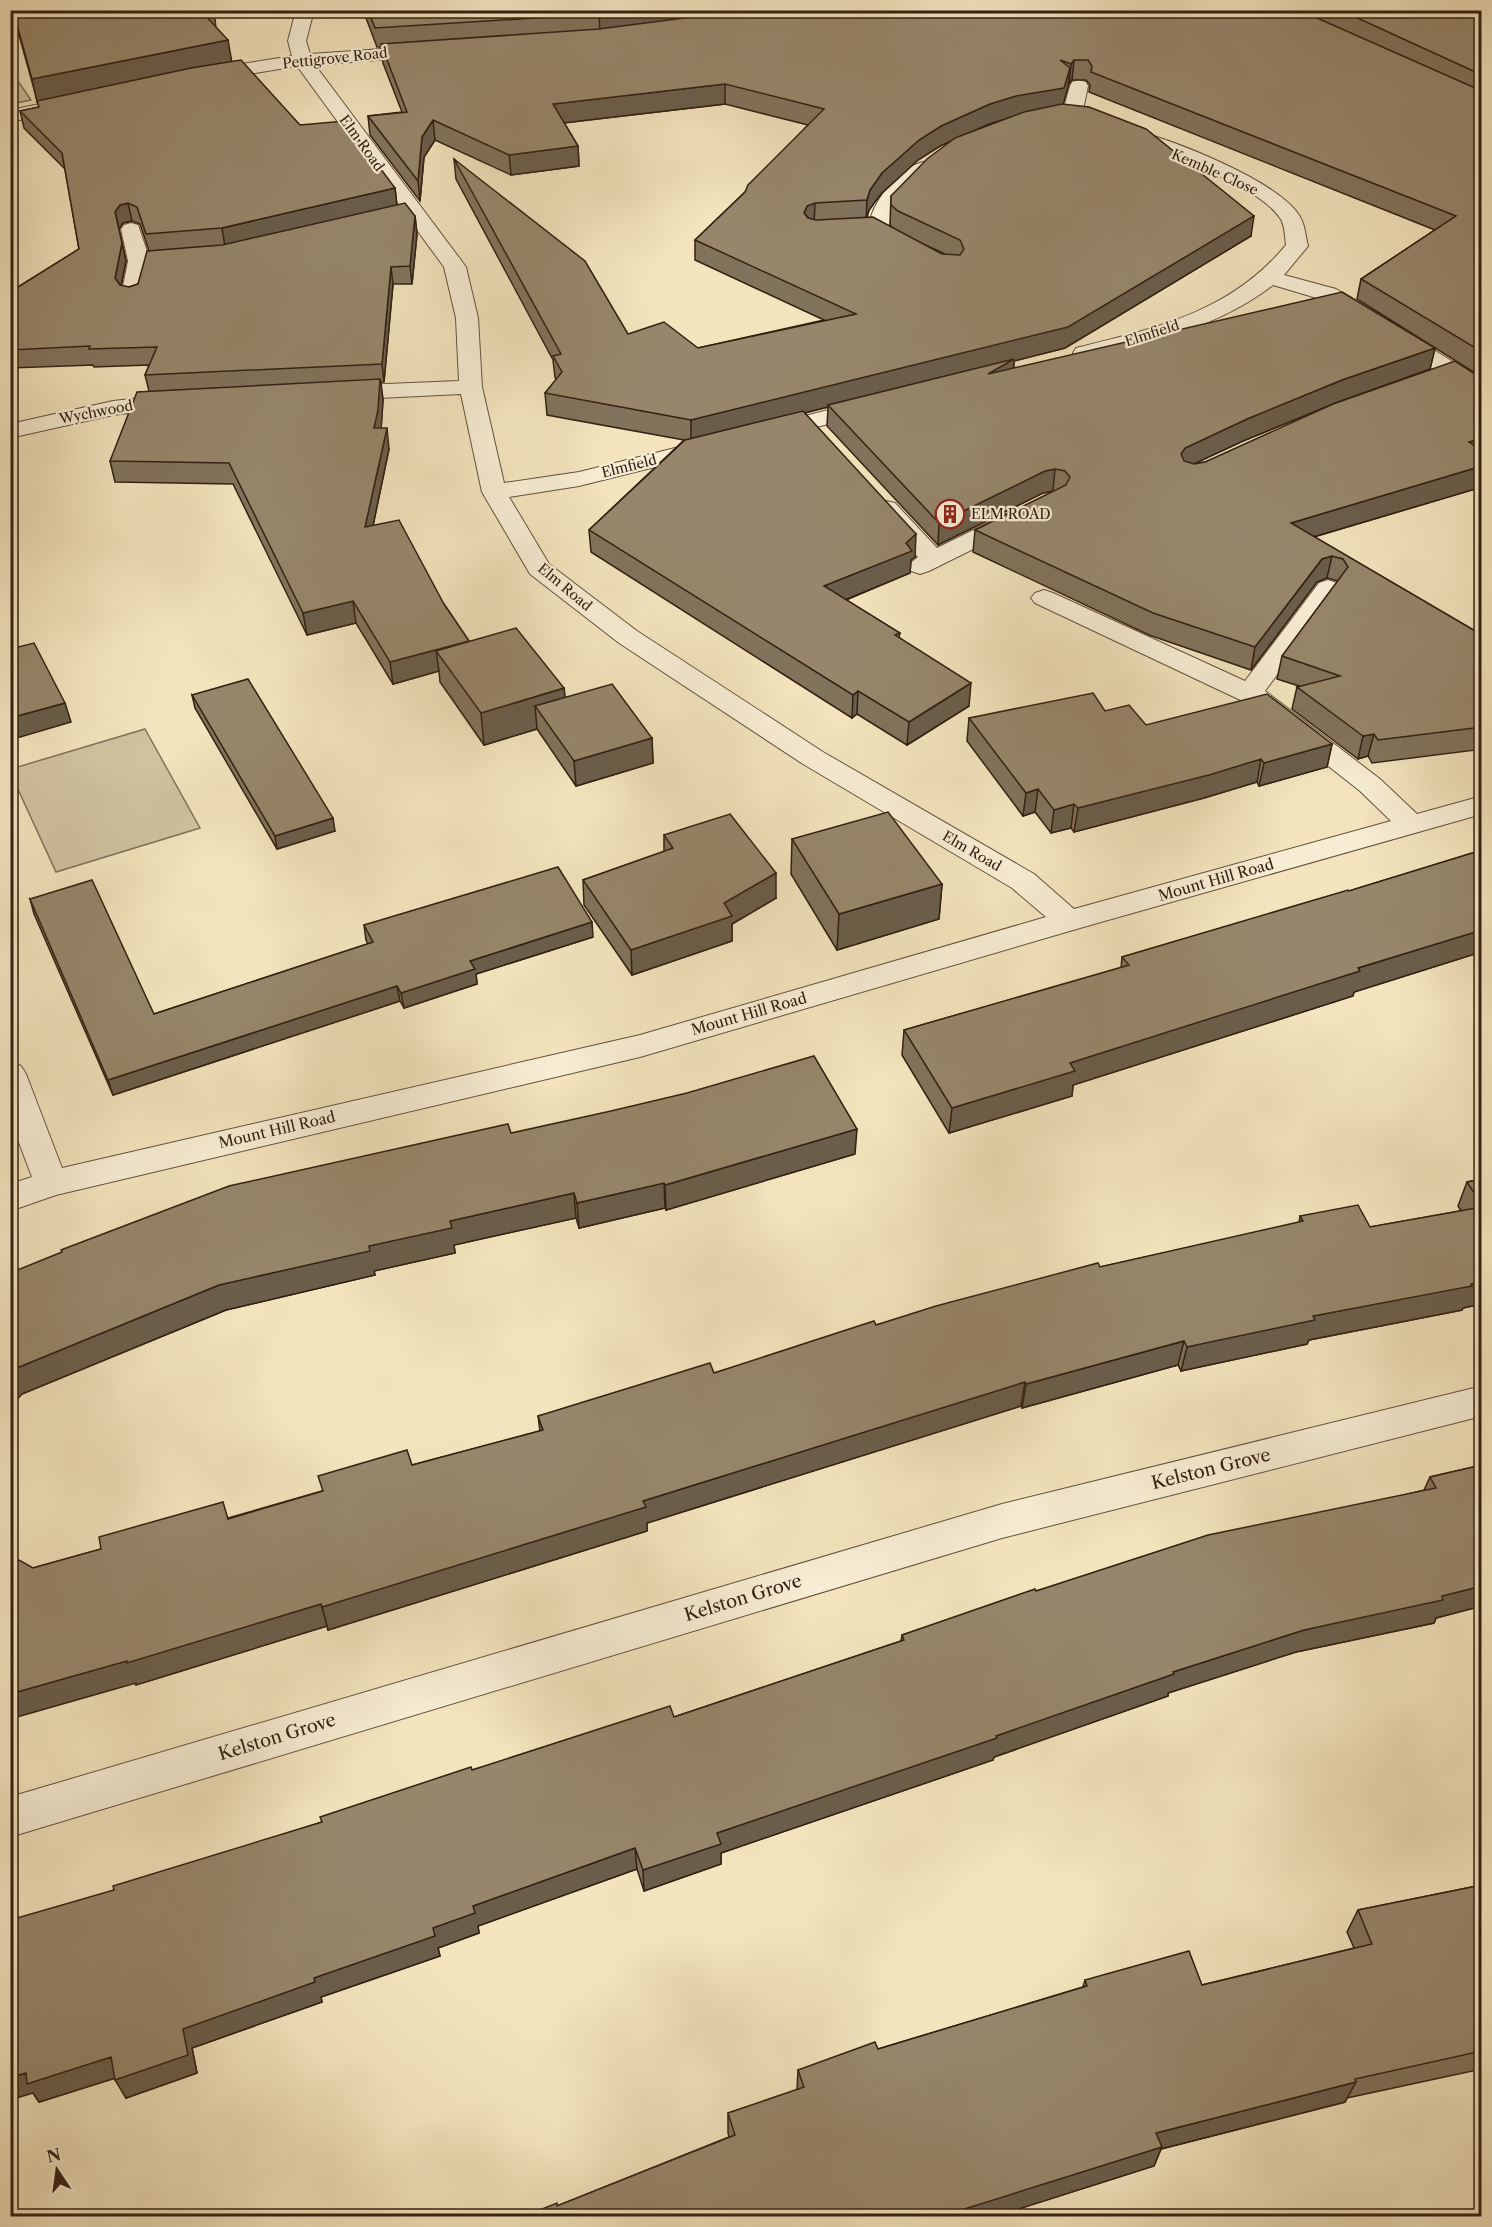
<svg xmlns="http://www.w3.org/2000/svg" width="1492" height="2227" viewBox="0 0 1492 2227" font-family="'Libre Caslon Text',serif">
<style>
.green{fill:#d2c3a0;stroke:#82725a;stroke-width:1.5}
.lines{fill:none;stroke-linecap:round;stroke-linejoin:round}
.minor-casing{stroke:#63513e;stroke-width:2}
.minor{fill:#f7edd4;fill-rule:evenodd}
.wall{fill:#82735c;stroke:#332013;stroke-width:1.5;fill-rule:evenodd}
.shaded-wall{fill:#6a5e4b;stroke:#332013;stroke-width:1.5}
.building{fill:#97866b;stroke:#332013;stroke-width:1.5}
.labels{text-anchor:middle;stroke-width:4.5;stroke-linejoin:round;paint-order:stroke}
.far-street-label{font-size:14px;fill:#332013;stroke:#f7edd4}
.far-poi-label{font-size:14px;fill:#332013;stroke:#f7edd4;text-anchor:start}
.street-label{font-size:15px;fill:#332013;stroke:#f7edd4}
.near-street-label{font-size:18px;fill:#332013;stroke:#f7edd4}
</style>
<rect width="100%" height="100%" fill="#f3e4bd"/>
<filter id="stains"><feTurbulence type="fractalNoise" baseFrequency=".00333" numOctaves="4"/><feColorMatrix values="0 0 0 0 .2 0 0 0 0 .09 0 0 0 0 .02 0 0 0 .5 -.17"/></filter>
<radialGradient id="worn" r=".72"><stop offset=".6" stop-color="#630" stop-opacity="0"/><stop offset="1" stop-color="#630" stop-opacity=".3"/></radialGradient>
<!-- green -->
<g class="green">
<path d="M10 71H11L31 100 11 104Z"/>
<path d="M145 729 200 828 56 872 11 774V769Z"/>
</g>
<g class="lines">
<!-- minor casing -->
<g class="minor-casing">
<g id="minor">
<path d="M296 10H314L306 41 310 54 426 46 432 47 435 51 432 55 426 56 315 65 466 267 478 318 482 387 504 483 579 472 711 439 719 441 723 446 719 451 579 486 509 497 549 564 637 631 823 752 1034 874 1074 909 1391 821 1360 791 1251 705 1035 603 1031 598 1035 593 1044 590 1053 593 1245 681 1319 583 1328 580 1337 583 1341 588 1265 691 1380 779 1417 814 1482 796V814L1080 928 640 1057 56 1195 10 1211V1184L32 1177 10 1119V1062L21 1066 26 1074 62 1168 640 1035 1046 917 1012 888 803 764 619 643 530 574 482 492 461 394 338 400 330 398 326 393 330 388 338 386 459 381 456 318 444 267 297 66 203 82 196 80 194 76 196 72 203 70 292 56 288 41Z"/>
<path d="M1295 10H1318L1307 18 1333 32 1336 36 1333 40H1321L1291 24 1288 20Z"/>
<path d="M1079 80 1086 82 1088 86 1082 115 1079 119H1065L1062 115 1070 86 1072 82Z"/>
<path d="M65 99 72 101 75 105 72 109 10 122V110Z"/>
<path d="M1139 132C1179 142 1270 179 1296 211 1305 221 1305 234 1308 246L1284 275 1336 289 1482 380V397L1474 395 1320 299 1273 285C1219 327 1150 343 1084 360L1076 358 1073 353 1076 348C1157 328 1231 312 1286 245 1285 237 1285 225 1280 218 1256 183 1172 158 1132 142L1129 138 1132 134Z"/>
<path d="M923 162 930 164 933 168C918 190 894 195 889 226L915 242 919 246 915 250C899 255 884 241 871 232L868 228C872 203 897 168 923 162Z"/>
<path d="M131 223 138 225 148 254 191 251 198 253 202 257 198 261 149 267 143 296 140 301 132 303 124 301 121 296 128 261 121 229 124 225Z"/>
<path d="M176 394 184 396 188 401 184 406 113 415 10 438V424L113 401Z"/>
<path d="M871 399 879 401 883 406 879 411 770 439 762 437 758 432 762 427Z"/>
<path d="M886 501 895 503 937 548 1006 514 1015 512 1024 514 1027 519 1024 524 929 571 920 574 911 571 907 566 918 557 874 508 877 503Z"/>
<path d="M1482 1386V1416L1002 1538 10 1837V1797L1002 1504Z"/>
</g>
</g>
<!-- minor -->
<use href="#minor" class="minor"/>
</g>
<!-- wall -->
<g class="wall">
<path d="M12 10H214L216 28 231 62 300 125 395 188 397 205 415 216 417 234 412 284H393L384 382H381L383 400 381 428 389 449 373 526 444 604 469 641 564 688 565 697 652 738 653 763 576 786 537 729 484 745 440 682 439 671 393 684 356 623 307 635 233 484 115 482 110 461 149 391 145 375 149 365 94 367 93 365 10 368V292L79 249 65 169 24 128 20 111 39 107ZM132 221 140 224 149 251 138 284 129 287 121 286 126 261 119 229 123 223Z"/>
<path d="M363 10H1299L1312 16 1313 10H1482V487L1314 537 1482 635V760L1475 750 1372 763 1368 756 1358 759 1292 709 1297 687 1299 686 1277 679 1282 656 1338 581 1327 578 1317 582 1251 670 1149 635 973 552 975 530 1054 491 1043 493 938 545 827 426 828 407 805 413 915 557 911 560 910 573 846 600 900 633 899 637 969 706 907 745 857 714 852 718 591 552 589 530 684 440 547 415 545 393 556 380 555 377 553 360 456 179 454 159 628 334 698 348 824 320 695 260V240L745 192 808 125 725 104 564 123 578 146 579 166 511 175 435 140 424 157 420 201 370 135 368 116 402 112 383 63 381 47H377ZM1072 80H1086L1090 85 1089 92 1435 230 1361 279 1357 299 1480 376 1205 462 1193 464 1243 441 1338 402 1430 369 1435 348 1014 368V361L1065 348 1251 236 1063 104 1069 83ZM1007 118 968 133 989 124ZM952 140 891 196 890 225 893 228 867 217 869 210 881 194 918 160 940 146ZM919 242 945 254H942Z"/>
<path d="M192 695 335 831 277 849 195 708Z"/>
<path d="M1105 711 1146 725 1332 744 1327 767 1259 786 1257 782 1204 798 1074 832 1071 828 1051 833 1035 812 1023 816 967 741 969 718Z"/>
<path d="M664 835 776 898 732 924V941L632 975 584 905 583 880 664 852Z"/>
<path d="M792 839 942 884 939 919 837 950 791 874Z"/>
<path d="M1482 850V956L1478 953 1354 992 1353 996 1073 1085 1072 1096 949 1133 902 1055 904 1030 1121 968 1122 957 1349 891Z"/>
<path d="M30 899 154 1014 368 944 366 940 364 925 593 937 476 974 477 984 404 1008 400 1001 113 1095 34 914Z"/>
<path d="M511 1133 855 1154 666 1210 665 1208 579 1228 576 1218 454 1245 455 1253 374 1271 375 1275 226 1310 22 1394 10 1273Z"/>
<path d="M1482 1179V1304L1463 1308 1462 1310 1309 1340 1307 1344 1181 1371 1178 1365 1022 1408 1021 1406 647 1523V1531L328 1630 327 1626 136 1685 33 1568 101 1549 228 1518 412 1465 540 1431 538 1416 714 1373 876 1325 1100 1267 1299 1223 1300 1216 1370 1227 1461 1211 1458 1206 1467 1182Z"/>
<path d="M1482 1465V1606L1436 1618 1434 1623 1296 1652 1168 1693V1696L994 1757 993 1760 721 1853V1864L644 1891 637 1869 478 1926 479 1933 438 1948 440 1956 321 1997 322 2002 192 2048 197 2073 126 2098 115 2078 39 2102 33 2093 114 1890 322 1822 472 1770 674 1717 901 1641 902 1635 1036 1591 1424 1490 1430 1477Z"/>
<path d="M1482 1885V2069L1347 2098 1345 2102 1161 2149 1154 2166 993 2217H522L557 2206 729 2137 728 2133V2113L797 2090 798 2070 878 2049 1083 1987 1085 1980 1202 1985 1354 1948 1347 1932 1358 1910Z"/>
</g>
<!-- shaded-wall -->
<g class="shaded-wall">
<path d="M625 10H769L600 33 599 14Z"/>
<path d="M228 40 232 63 37 102 32 79Z"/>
<path d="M1074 60 1072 80 1069 84 1071 64Z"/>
<path d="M1070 68 1068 87 1062 108 1015 116 989 124 940 146 918 160 881 194 869 210 866 220 867 200 870 190 882 173 919 140 941 126Z"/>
<path d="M725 84V104L554 124 553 104Z"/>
<path d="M433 120 435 140 424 157 420 201 418 181 422 137Z"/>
<path d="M578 146 579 166 511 175 509 155Z"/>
<path d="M395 188 397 206 225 246 222 228Z"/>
<path d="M128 203 132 221 123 223 119 229 115 212 120 205Z"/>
<path d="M815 203 814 224 804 213 807 206Z"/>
<path d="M415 216 417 234 412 284 410 266Z"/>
<path d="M1254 216 1251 236 1065 348 1014 361 1012 380 828 405V407L691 442V420Z"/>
<path d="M122 243 126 261 119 296 115 278Z"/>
<path d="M391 267 393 284 384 382 382 364Z"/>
<path d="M1435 348 1430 369 1338 402 1243 441 1181 470V454L1185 448 1247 419 1342 380Z"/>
<path d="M380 379 383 400 381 431 374 428Z"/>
<path d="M387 428 389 449 368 549 365 527Z"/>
<path d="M1482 438V458L1469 442Z"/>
<path d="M1482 466V487L1286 545 1291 523Z"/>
<path d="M1055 469 1053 491 1043 493 938 545 939 523 1045 471Z"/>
<path d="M916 534 915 557 911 560 910 573 823 609 824 586 906 543Z"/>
<path d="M1332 556 1327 578 1317 582 1251 670 1255 647 1322 559Z"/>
<path d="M353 601 356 623 307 635 303 613Z"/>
<path d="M469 641 471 662 436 651 439 671 393 684 390 662Z"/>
<path d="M971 683 969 706 907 745 909 722Z"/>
<path d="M564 688 567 720 535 706 537 729 484 745 481 713Z"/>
<path d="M858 691 857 714 852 718 853 695Z"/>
<path d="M65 703 71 722 10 740V718Z"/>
<path d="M1374 734 1368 756 1358 759 1363 736Z"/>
<path d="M652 738 653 763 576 786 574 761Z"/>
<path d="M1332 744 1327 767 1259 786 1264 763Z"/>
<path d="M1261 759 1257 782 1204 798 1074 832 1078 808Z"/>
<path d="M1038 789 1035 812 1023 816 1026 793Z"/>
<path d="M1074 804 1071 828 1051 833 1054 810Z"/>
<path d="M333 818 335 831 277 849 275 836Z"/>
<path d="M776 873V898L732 924V941L632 975 631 950 724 903Z"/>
<path d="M942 884 939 919 837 950 839 914Z"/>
<path d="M592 922 593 937 476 974 477 984 404 1008 401 993 470 961Z"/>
<path d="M1482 930V943L1478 953 1354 992 1353 996 1073 1085 1072 1096 949 1133 952 1108 1070 1063 1358 968Z"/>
<path d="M397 986 400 1001 113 1095 108 1080Z"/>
<path d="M857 1129 855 1154 666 1210 665 1185Z"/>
<path d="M664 1183 665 1208 579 1228 577 1203Z"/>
<path d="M574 1193 576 1218 454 1245 455 1253 374 1271 375 1275 226 1310 22 1394 10 1407V1372L12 1370 219 1285 369 1246 450 1221Z"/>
<path d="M1482 1282V1304L1463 1308 1462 1310 1309 1340 1307 1344 1181 1371 1187 1347 1313 1316Z"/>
<path d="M1184 1341 1178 1365 1022 1408 1026 1384Z"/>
<path d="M1025 1382 1021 1406 647 1523V1531L328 1630 322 1607 643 1501Z"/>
<path d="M1482 1586V1606L1436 1618 1434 1623 1296 1652 1168 1693V1696L994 1757 993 1760 721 1853V1864L644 1891 643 1870 717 1833 996 1736 1173 1672 1304 1630Z"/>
<path d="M321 1604 327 1626 136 1685V1683L10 1719V1694Z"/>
<path d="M635 1848 637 1869 478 1926 479 1933 438 1948 440 1956 321 1997 322 2002 192 2048 197 2073 126 2098 115 2080 183 2029 314 1978 433 1928 473 1906Z"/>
<path d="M111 2057 122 2076 39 2102 33 2093 10 2100V2078L26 2073Z"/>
<path d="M1356 2082 1345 2102 1161 2149 1154 2166 993 2217H939L1156 2133Z"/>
</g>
<!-- building -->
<g class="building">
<path d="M13 10H213L214 12H202L228 40 32 79Z"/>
<path d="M368 10H625L599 14 375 28Z"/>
<path d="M746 10H1237L1241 11 1299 10 1482 91V352L1361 279 1456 216 1091 72 1092 66 1088 60H1074L1071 64 1060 60 1070 68 1064 88 1016 96 990 104 941 126 919 140 882 173 870 190 867 200 815 203 807 206 804 213 808 218 816 220 873 217 942 254 960 255 964 249 960 240 898 211 891 205V196L927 159 955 138 1024 112 1062 104 1089 107 1146 129 1254 216 1068 327 691 420 545 393 562 372 553 356 561 354 454 159 585 261 628 334 664 322 698 348 856 314 695 240 745 192 748 185 824 109 725 84 553 104 578 146 509 155 433 120 422 137 418 181 368 116 407 112 381 44 599 29Z"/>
<path d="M1340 10H1482V75Z"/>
<path d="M241 60 300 125 345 121 395 188 222 228 146 234 137 207 128 203 120 205 115 212 122 243 115 278 120 285 129 287 138 284 147 251 222 245 405 203 415 216 410 266 391 267 382 364 145 375 157 347 89 349 90 346 10 350V292L79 249 62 153 20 111 39 107 37 101 191 68Z"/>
<path d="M1342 292 1435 348 1342 380 1247 419 1185 448 1181 454 1184 461 1194 464 1205 462 1333 404 1455 361 1478 376H1482V438L1469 442 1482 451V466L1291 523 1482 635V727L1378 740 1374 734 1363 736 1297 687 1340 676 1282 656 1348 567 1343 559 1332 556 1322 559 1255 647 1153 613 975 530 1066 485 1070 477 1065 471 1055 469 1045 471 939 523 828 405 1014 359 988 374Z"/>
<path d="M380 379 378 410 374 428H387L365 527 399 520 444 604 469 641 390 662 353 601 303 613 229 463 110 461 137 392Z"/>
<path d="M803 411 916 534 906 543 912 551 824 586 900 633 895 635 971 683 909 722 858 691 853 695 589 530 685 440Z"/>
<path d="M516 628 564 688 481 713 436 651Z"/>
<path d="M34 643 65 703 10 718V649Z"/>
<path d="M248 679 333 818 275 836 192 695Z"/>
<path d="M612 684 652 738 574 761 535 706Z"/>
<path d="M1093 693 1105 711 1129 705 1146 725 1267 694 1332 744 1264 763 1261 759 1209 775 1078 808 1074 804 1054 810 1038 789 1026 793 969 718Z"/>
<path d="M888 812 942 884 839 914 792 839Z"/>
<path d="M730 814 776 873 724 903 732 916 631 950 583 880 673 848 664 835Z"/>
<path d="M1482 850V930L1358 968 1360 971 1070 1063 1075 1071 952 1108 904 1030 1129 965 1122 957 1348 890 1349 891Z"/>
<path d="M558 867 592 922 470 961 475 969 401 993 397 986 108 1080 30 899 92 880 154 1014 373 942 364 925Z"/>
<path d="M814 1056 857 1129 665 1185 664 1183 577 1203 574 1193 450 1221 452 1228 369 1246 370 1251 219 1285 12 1370 10 1372V1273L62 1252 61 1250 229 1186 508 1124 511 1133 611 1111 687 1093Z"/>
<path d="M1482 1179V1205L1467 1182Z"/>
<path d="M1358 1205 1370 1227 1482 1207V1282L1471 1284 1472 1286 1313 1316 1315 1320 1187 1347 1184 1341 1026 1384 1025 1382 643 1501 646 1507 322 1607 321 1604 127 1663V1661L10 1694V1562L19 1560 33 1568 101 1549 99 1537 223 1502 228 1519 323 1491 318 1476 407 1450 412 1465 543 1430 538 1416 710 1363 714 1373 874 1321 876 1325 936 1306 1098 1263 1100 1267 1303 1221 1300 1216Z"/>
<path d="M1482 1465V1586L1442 1596 1443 1600 1304 1630 1173 1672 1174 1674 996 1736 997 1738 717 1833 721 1844 643 1870 635 1848 473 1906 475 1913 433 1928 435 1936 314 1978 315 1982 183 2029 188 2055 115 2080 111 2057 27 2084 26 2073 10 2078V1920L114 1890 113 1886 322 1822 320 1817 471 1767 472 1770 670 1706 674 1717 904 1640 902 1635 1035 1589 1036 1591 1208 1535 1436 1488 1430 1477Z"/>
<path d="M1482 1885V2051L1355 2079 1356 2082 1156 2133 1162 2147 939 2217H522L557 2203V2206L735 2135 728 2113 804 2087 798 2070 875 2042 878 2049 1087 1986 1085 1980 1189 1951 1202 1985 1372 1944 1358 1910Z"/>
</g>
<!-- icons -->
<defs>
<g id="building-ring" transform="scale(1.5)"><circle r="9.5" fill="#f7edd4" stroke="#8f2418" stroke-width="1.5"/><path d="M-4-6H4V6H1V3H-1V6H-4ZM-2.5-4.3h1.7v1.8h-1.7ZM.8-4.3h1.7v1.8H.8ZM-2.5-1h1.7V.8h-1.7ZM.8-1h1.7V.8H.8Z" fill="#8f2418"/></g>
</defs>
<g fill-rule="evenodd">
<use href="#building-ring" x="950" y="514"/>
</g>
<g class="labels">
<!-- far-street labels -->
<g class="far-street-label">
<text transform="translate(335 58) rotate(-6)" y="5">Pettigrove Road</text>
<text transform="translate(362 143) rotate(54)" y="5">Elm Road</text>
<text transform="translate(1215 172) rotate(24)" y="5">Kemble Close</text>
<text transform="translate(1152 333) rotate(-18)" y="5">Elmfield</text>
<text transform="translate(96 412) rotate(-11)" y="5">Wychwood</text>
<text transform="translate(629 466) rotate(-14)" y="5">Elmfield</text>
<text transform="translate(565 587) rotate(40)" y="5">Elm Road</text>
<text transform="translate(972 851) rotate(30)" y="5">Elm Road</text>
</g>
<!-- far-poi labels -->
<g class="far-poi-label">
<text x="971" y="519">ELM ROAD</text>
</g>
<!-- street labels -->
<g class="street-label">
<text transform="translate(1216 880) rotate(-16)" y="5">Mount Hill Road</text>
<text transform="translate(749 1014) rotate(-16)" y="5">Mount Hill Road</text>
<text transform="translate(277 1130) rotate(-13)" y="5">Mount Hill Road</text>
</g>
<!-- near-street labels -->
<g class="near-street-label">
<text transform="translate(1211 1469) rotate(-14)" y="6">Kelston Grove</text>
<text transform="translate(743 1598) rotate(-17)" y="6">Kelston Grove</text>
<text transform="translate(277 1737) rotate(-17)" y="6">Kelston Grove</text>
</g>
</g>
<!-- margin -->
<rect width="1492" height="2227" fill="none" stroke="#f3e4bd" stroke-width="36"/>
<rect x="12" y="12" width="1468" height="2203" fill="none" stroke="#332013" stroke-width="3"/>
<rect x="18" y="18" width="1456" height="2191" fill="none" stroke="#332013" stroke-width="1.5"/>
<!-- north arrow -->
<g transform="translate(57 2170) rotate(347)" stroke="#f7edd4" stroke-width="4.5" paint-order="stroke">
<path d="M0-4.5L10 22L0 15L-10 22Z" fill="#332013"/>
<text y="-9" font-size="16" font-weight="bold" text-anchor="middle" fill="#332013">N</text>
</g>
<rect width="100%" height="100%" filter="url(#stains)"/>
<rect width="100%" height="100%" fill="url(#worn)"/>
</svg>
